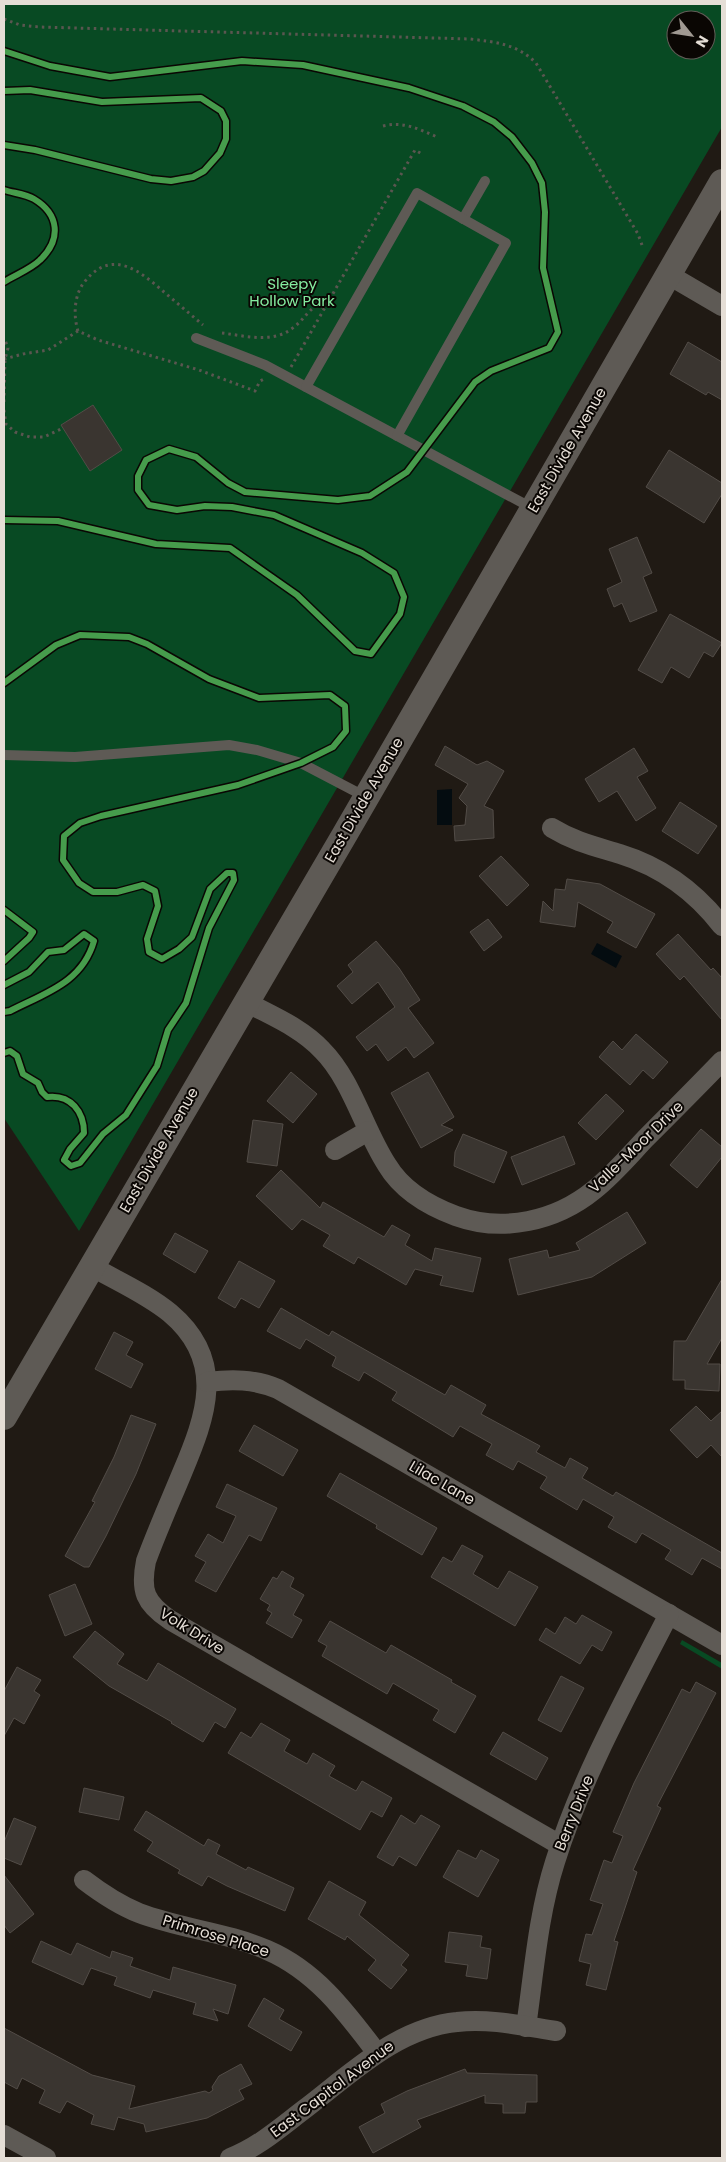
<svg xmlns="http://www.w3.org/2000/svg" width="726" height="2162" viewBox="0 0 726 2162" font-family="Poppins,sans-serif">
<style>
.green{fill:#084a23;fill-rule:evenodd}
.water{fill:#040c10}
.building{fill:#3a3530;stroke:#524c47}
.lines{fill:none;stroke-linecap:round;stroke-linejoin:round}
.path{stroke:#5a5650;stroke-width:3;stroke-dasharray:2.5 4;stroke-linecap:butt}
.service{stroke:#5e5a55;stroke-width:10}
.minor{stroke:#5e5a55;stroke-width:20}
.tertiary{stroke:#5e5a55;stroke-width:26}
.cycleway-casing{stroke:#0a0603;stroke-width:9}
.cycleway{stroke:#469c4c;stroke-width:6}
.labels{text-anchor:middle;stroke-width:4;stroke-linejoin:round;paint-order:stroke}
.park-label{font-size:15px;fill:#85eca0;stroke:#0a0603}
.street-label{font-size:15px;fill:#e5ded6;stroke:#0a0603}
</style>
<rect width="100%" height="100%" fill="#201a14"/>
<!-- green -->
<g class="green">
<path d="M4 4H722V127L79 1231 4 1118ZM676 20H706V50H676Z"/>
<path d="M682 1640 722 1663V1669L680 1644Z"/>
</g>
<!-- water -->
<g class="water">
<path d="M452 789V825H437V790Z"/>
<path d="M597 943 622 956 616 968 591 954Z"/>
</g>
<!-- building -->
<g class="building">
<path d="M688 342 722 362V400L708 392 706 395 670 374Z"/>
<path d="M93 405 122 450 90 471 61 425Z"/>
<path d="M669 450 722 483V494L704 523 646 487Z"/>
<path d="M637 537 652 573 643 577 657 611 630 622 622 603 614 607 607 589 622 582 609 549Z"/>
<path d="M670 614 722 643 713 657 704 652 689 678 671 667 662 683 638 670Z"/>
<path d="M445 746 477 765 487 761 504 771 484 806 493 810 494 838 455 841 454 826 465 825 467 806 459 798 468 784 435 765Z"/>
<path d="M634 748 648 771 637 777 656 808 636 821 617 791 599 802 585 779Z"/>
<path d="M680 802 717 826 698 854 662 831Z"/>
<path d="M501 856 529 885 507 906 479 876Z"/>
<path d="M567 879 600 884 655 914 636 948 607 932 613 922 578 902 575 927 540 922 543 901 553 911 555 889 565 890Z"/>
<path d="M488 919 502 937 484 951 470 932Z"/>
<path d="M678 934 711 970 713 968 722 978V1020L684 976 680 980 656 954Z"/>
<path d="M376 941 399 968 420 1000 408 1008 434 1043 414 1058 406 1047 388 1061 376 1044 367 1051 356 1037 395 1007 378 982 352 1004 337 986 353 972 348 965Z"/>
<path d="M636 1034 668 1062 653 1079 643 1070 630 1085 599 1057 613 1041 622 1050Z"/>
<path d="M291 1072 317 1094 293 1123 267 1101Z"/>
<path d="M428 1072 454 1117 441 1125 453 1130 421 1148 391 1093Z"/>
<path d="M606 1094 624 1111 596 1140 578 1123Z"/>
<path d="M253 1120 283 1124 277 1166 247 1162Z"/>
<path d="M701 1129 722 1147V1157L697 1188 670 1165Z"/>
<path d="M463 1134 507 1152 494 1183 454 1166 455 1152Z"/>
<path d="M564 1136 575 1164 522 1185 511 1157Z"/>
<path d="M281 1170 320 1208 323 1202 384 1237 392 1225 410 1235 405 1245 432 1261 435 1248 481 1258 473 1292 440 1285 443 1276 415 1269 406 1285 358 1257 354 1264 323 1246 330 1235 302 1219 292 1230 256 1196Z"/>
<path d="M627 1212 646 1243 592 1277 518 1295 509 1259 547 1250 549 1258 580 1250 576 1243Z"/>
<path d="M175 1233 208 1251 195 1273 163 1254Z"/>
<path d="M239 1261 275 1281 259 1308 241 1298 235 1308 218 1298Z"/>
<path d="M722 1279V1338L707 1364H720L719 1391 685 1389V1380H673L674 1341H686Z"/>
<path d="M281 1308 329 1336 332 1331 445 1395 451 1385 486 1405 481 1414 540 1446 536 1452 565 1468 570 1458 588 1468 582 1478 613 1496 616 1492 722 1553V1569L702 1558 692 1575 665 1559 671 1550 642 1533 636 1543 608 1527 614 1517 583 1499 577 1510 540 1488 547 1477 518 1461 513 1470 486 1455 492 1444 460 1426 453 1437 392 1400 397 1392 364 1372 359 1381 332 1366 336 1357 306 1339 300 1349 267 1331Z"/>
<path d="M114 1332 133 1342 126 1355 143 1364 131 1388 95 1369Z"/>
<path d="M696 1406 711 1421 722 1411V1457L711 1445 697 1458 670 1430Z"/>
<path d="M131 1415 156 1424 136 1474 106 1536 89 1567H84L65 1556 95 1502 92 1501 114 1457Z"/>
<path d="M254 1425 298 1450 283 1476 239 1451Z"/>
<path d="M340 1473 437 1528 422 1555 376 1528 377 1525 327 1496Z"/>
<path d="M227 1484 277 1508 261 1541 249 1535 216 1592 195 1581 206 1562 195 1556 208 1534 223 1543 236 1516 216 1507Z"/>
<path d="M462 1545 483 1556 473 1574 498 1589 509 1571 538 1587 515 1626 431 1577 443 1557 452 1562Z"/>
<path d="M282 1571 294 1578 290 1587 304 1595 293 1615 302 1620 292 1638 266 1623 272 1613 267 1610 270 1605 260 1599 273 1577 277 1579Z"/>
<path d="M75 1584 92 1624 65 1636 49 1595Z"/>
<path d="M582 1615 612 1632 602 1651 592 1645 580 1664 539 1640 546 1628 555 1634 565 1617 576 1624Z"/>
<path d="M330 1621 386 1653 391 1645 452 1680 451 1682 476 1696 455 1733 433 1720 439 1710 393 1683 387 1694 322 1656 327 1646 318 1641Z"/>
<path d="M95 1631 124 1654 117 1664 147 1681 158 1663 236 1709 225 1728 215 1722 203 1742 171 1723 172 1722 109 1686 73 1657Z"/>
<path d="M17 1667 41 1680 34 1691 40 1695 24 1724 14 1718 4 1736V1691Z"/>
<path d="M561 1676 584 1688 561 1732 538 1720Z"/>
<path d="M696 1682 716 1693 657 1806 661 1808 633 1870 637 1872 614 1941 618 1942 606 1990 586 1985 591 1964 579 1961 586 1934 592 1935 603 1904 590 1900 604 1860 612 1863 623 1836 613 1832 634 1783 682 1689 690 1693Z"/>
<path d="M261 1723 290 1740 284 1751 307 1764 313 1753 335 1766 329 1776 356 1791 362 1781 392 1798 382 1817 371 1811 360 1830 228 1753 241 1732 251 1738Z"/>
<path d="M503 1732 548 1758 536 1780 490 1754Z"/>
<path d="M84 1788 124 1797 119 1820 79 1812Z"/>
<path d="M146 1811 204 1846 208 1839 220 1845 216 1854 246 1870 248 1867 294 1888 285 1911 227 1886 208 1876 202 1886 178 1873 180 1870 147 1851 153 1842 134 1830Z"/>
<path d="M401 1815 415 1824 421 1815 440 1826 416 1866 399 1856 393 1866 377 1857Z"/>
<path d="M14 1818 36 1827 21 1865 4 1858V1842Z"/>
<path d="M458 1850 476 1859 481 1850 499 1860 478 1897 443 1877Z"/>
<path d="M4 1875 34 1914 10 1933 4 1925Z"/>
<path d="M329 1881 366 1902 359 1915 409 1955 401 1965 407 1970 391 1989 368 1970 376 1960 347 1936 345 1940 308 1919Z"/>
<path d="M449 1932 482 1936 480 1947 491 1949 487 1979 466 1976 468 1965 445 1962Z"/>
<path d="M41 1941 71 1955 77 1943 110 1958 112 1951 133 1958 130 1966 170 1980 173 1967 236 1985 228 2014 213 2009 218 2021 193 2014 196 2003 153 1990 150 1998 114 1985 117 1977 91 1968 83 1985 32 1962Z"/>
<path d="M264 1998 284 2010 279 2019 302 2032 291 2051 248 2026Z"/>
<path d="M4 2028 92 2075 135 2086 129 2109 205 2091 209 2093 213 2090 212 2087 219 2076 241 2064 252 2084 239 2090 244 2099 207 2118 146 2132 144 2124 118 2117 114 2130 91 2124 94 2115 67 2101 60 2113 39 2103 45 2090 22 2078 17 2089 4 2082Z"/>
<path d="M465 2069 467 2073 537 2075V2102H526L525 2113H503V2104L485 2103V2095L417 2120 421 2127 373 2153 359 2127 385 2113 381 2104 407 2091Z"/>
</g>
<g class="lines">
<!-- path -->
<g class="path">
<path d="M4 19 20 25 39 27 470 39C496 42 517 44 536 63L638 234 642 245"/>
<path d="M383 126C403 121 419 129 437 137"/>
<path d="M78 331C73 315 74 293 86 280 113 248 141 272 164 292 177 303 190 314 203 325"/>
<path d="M222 333C246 336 274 344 294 327 303 320 308 311 317 305L325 308"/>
<path d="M4 359 23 354 48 350 78 331 98 340 199 370 255 391 260 381 264 379"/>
<path d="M291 367 415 150 422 154"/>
<path d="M4 402 5 359 8 348 5 340"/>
<path d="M4 410 6 424 15 432 30 437H44L63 428"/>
</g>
<!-- service -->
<g class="service">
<path d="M463 219 485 181"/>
<path d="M196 338 265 365 532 508"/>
<path d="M306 387 417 193 506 243 397 436"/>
<path d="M4 755 75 757 229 745 257 750 301 763 366 797"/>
</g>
<!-- minor -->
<g class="minor">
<path d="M669 275 722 306"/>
<path d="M552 828C575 842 594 846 620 854 662 867 695 891 722 926"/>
<path d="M246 1002C272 1016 302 1028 322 1050 352 1080 364 1130 387 1165 402 1190 429 1206 456 1216 503 1233 556 1221 594 1190 613 1175 629 1156 645 1139 671 1113 697 1087 722 1061"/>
<path d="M335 1150 368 1131"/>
<path d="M91 1266C117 1281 147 1294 170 1313 227 1361 206 1416 182 1473 170 1502 157 1531 146 1561 140 1591 145 1603 170 1620L560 1845"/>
<path d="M207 1382C232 1379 254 1379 278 1389L722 1645"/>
<path d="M84 1880C101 1893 119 1905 139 1913 181 1929 226 1932 267 1950 316 1971 346 2012 377 2053"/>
<path d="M526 2027C534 1972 538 1915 555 1862 581 1778 629 1692 669 1614"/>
<path d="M4 2135 46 2158"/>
<path d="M230 2158C259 2147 282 2126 306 2108 352 2073 397 2028 457 2022 489 2018 524 2026 556 2031"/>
</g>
<!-- tertiary -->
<path class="tertiary" d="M4 1417 345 834 722 182"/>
<!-- cycleway casing -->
<g class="cycleway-casing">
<g id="cycleway">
<path d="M4 51 50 66 110 77 242 61 303 65 409 88 463 106 494 122 512 137 532 163 542 183 545 212 543 268 558 332 549 348 491 371 475 382 407 472 370 496 338 500 245 492 228 483 196 457 169 449 146 460 138 476V490L149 505 177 510 205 506 232 507 274 515 362 553 394 573 404 597 400 614 371 654 355 651 297 595 230 548 156 544 58 521 4 520"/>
<path d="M4 91 30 90 102 102 201 98 221 111 226 121V139L220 153 204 171 193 177 171 181 151 179 35 150 4 145"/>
<path d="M4 190C13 193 26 194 34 199 59 214 62 239 40 260 31 269 15 275 4 282"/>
<path d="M4 683 56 645 80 635 129 637 147 644 209 679 259 698 330 695 345 706 346 731 333 747 301 763 238 785 101 816 80 823 64 836 63 860 79 883 93 892H117L143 885 155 891 158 906 147 939 149 952 162 959 179 949 192 937 210 889 227 873H233L234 880 209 928 186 1003 168 1030 157 1066 126 1115 103 1134 80 1163 71 1166 64 1160 70 1149 84 1133C84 1112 71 1094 47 1097L42 1092 38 1083 23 1074 17 1056 10 1051 4 1053"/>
<path d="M4 910 33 932 29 938 4 961"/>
<path d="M4 985 29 972 48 952 64 950 84 934 94 941C82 983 45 993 10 1011L4 1012"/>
</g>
</g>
<!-- cycleway -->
<use href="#cycleway" class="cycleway"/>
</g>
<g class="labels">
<!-- park labels -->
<g class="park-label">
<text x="292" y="289">Sleepy<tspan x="292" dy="17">Hollow Park</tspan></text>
</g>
<!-- street labels -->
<g class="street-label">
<text transform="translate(567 450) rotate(-60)" y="5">East Divide Avenue</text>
<text transform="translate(364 800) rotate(-60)" y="5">East Divide Avenue</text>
<text transform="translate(636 1147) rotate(-44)" y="5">Valle-Moor Drive</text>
<text transform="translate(159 1150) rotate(-60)" y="5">East Divide Avenue</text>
<text transform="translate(442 1483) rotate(30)" y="5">Lilac Lane</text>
<text transform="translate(192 1631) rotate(32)" y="5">Volk Drive</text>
<text transform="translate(574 1813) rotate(-68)" y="5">Berry Drive</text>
<text transform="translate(216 1936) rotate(17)" y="5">Primrose Place</text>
<text transform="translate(332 2089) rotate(-37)" y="5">East Capitol Avenue</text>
</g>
</g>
<!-- border -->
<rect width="726" height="2162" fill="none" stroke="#e5ded6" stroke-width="10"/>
<!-- north arrow -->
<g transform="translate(691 35) rotate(120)"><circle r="24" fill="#0a0603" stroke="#625c57"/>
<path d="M0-4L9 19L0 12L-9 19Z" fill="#a09992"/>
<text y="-8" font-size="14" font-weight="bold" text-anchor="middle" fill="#e5ded6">N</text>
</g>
</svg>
